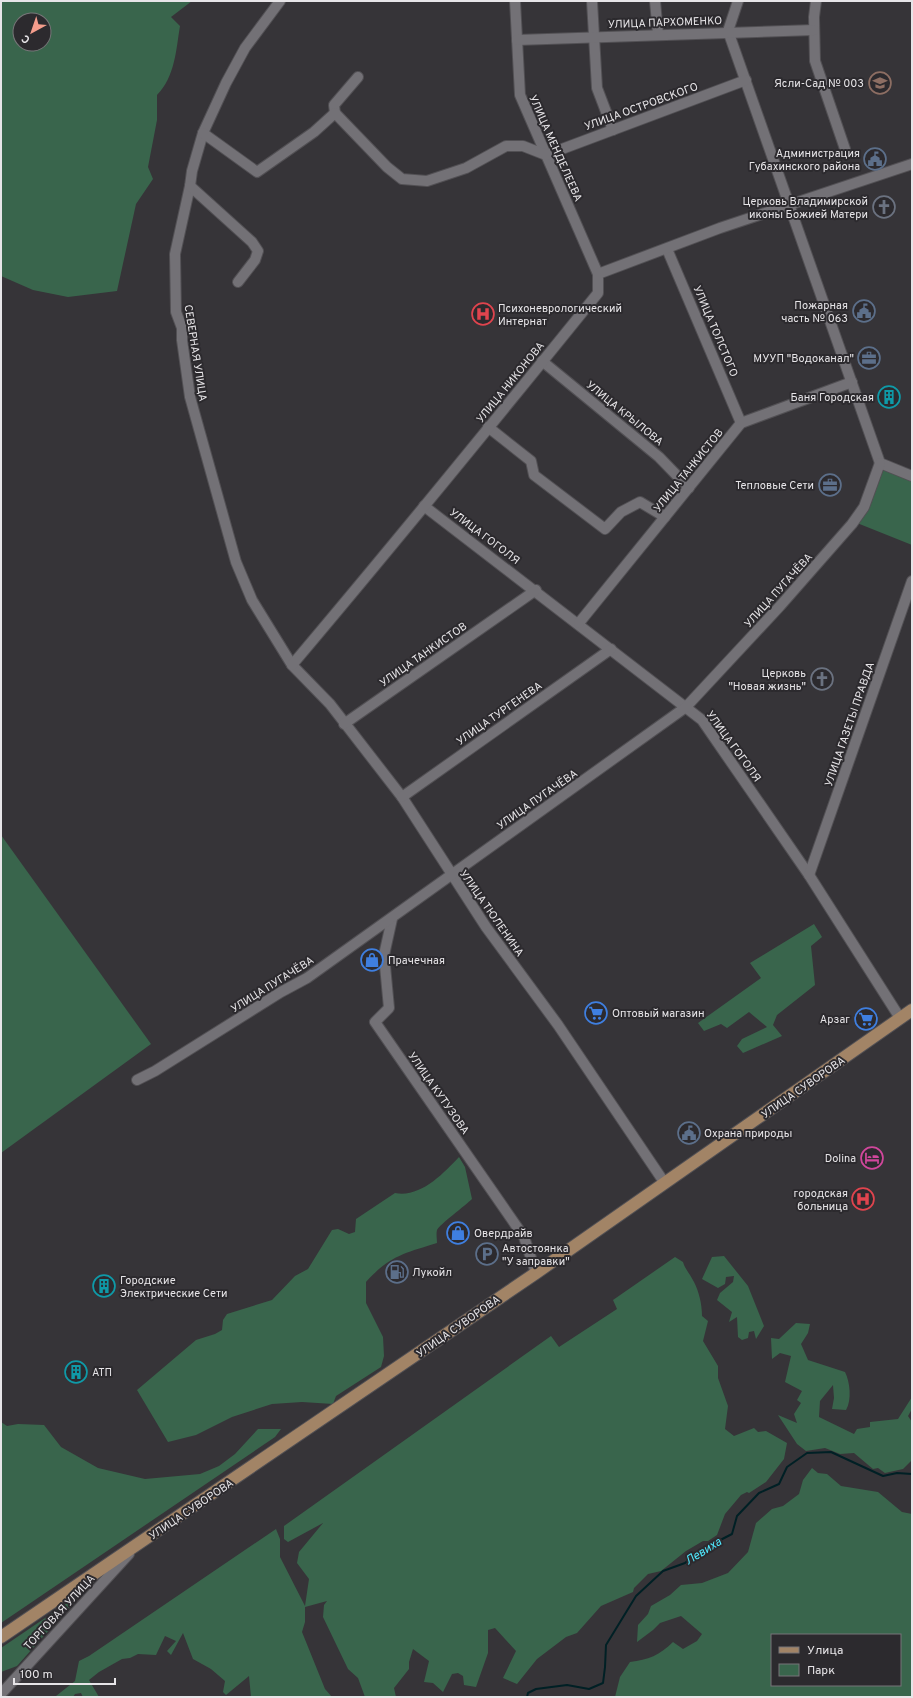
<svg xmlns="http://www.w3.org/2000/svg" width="913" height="1698" viewBox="0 0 913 1698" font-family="Overpass,sans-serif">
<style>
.green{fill:#39654c;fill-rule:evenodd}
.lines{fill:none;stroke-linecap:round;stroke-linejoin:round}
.stream{stroke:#002025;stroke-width:2}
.minor-casing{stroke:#525054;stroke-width:12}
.major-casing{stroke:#525054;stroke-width:14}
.minor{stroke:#737176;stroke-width:10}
.major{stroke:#a28466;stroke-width:12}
.labels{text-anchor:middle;stroke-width:4;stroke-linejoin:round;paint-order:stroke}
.street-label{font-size:11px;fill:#e7e5e8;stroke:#2c2a2e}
.poi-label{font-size:11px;fill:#e7e5e8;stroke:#2c2a2e;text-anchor:end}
.water-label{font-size:12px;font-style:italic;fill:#50e8fe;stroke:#2c2a2e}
</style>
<rect width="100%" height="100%" fill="#363438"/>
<!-- green -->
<g class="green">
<path d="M1 1H192L171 17 180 26C176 50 175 77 157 95V120L148 167 153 179 136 204 117 291 68 297 33 290 1 276ZM20 20H44V44H20Z"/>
<path d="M883 468 912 480V545L857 523Z"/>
<path d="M1 835 151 1044 1 1153Z"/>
<path d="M814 924 822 937 811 946 815 985 777 1015 773 1025 782 1036 743 1053 737 1046 742 1039 767 1027 749 1012 727 1028 721 1024 704 1031 698 1023 761 978 750 963Z"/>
<path d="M459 1157 465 1167 472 1199C466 1205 439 1225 437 1230 436 1234 437 1239 437 1243 405 1253 389 1256 366 1282V1303L383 1337 384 1356 381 1367 336 1396 333 1404 302 1402 272 1404 232 1417 196 1435 168 1442 137 1390 196 1340 215 1334 222 1330 223 1320 227 1314 272 1300 295 1276 308 1269 332 1230 338 1229 349 1234 355 1232 356 1219 395 1193C420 1198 443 1174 459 1157Z"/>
<path d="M724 1256 748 1286 764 1326 756 1339 754 1331 749 1332 748 1338 742 1340 738 1337 737 1317 729 1322 732 1312 717 1300 720 1293 733 1282 734 1276 726 1277 725 1284 718 1288 702 1279 712 1257Z"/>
<path d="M675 1257 683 1262C685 1269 690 1274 694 1282 699 1292 702 1304 702 1316L708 1321 703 1341 718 1366V1378L728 1406 725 1429 734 1436 754 1428 758 1432 766 1431 787 1443 784 1459 766 1482 749 1493 747 1492 741 1495 725 1514 717 1535 708 1541H703L686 1551 661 1571 648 1574 634 1588 633 1592 601 1606 577 1633 566 1637 537 1659 517 1684 503 1678 516 1651 495 1628 488 1630V1653L476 1687 464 1685 463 1676 458 1673 452 1674 443 1692 433 1683 424 1682 429 1661 413 1649 409 1662V1669L394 1688 396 1697H365L358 1678 348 1669 323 1617 324 1605 327 1601 305 1607V1622L302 1632 325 1689 332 1697H251L249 1676 226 1695 223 1692 225 1681 211 1669 193 1659 183 1633 171 1655 167 1651 176 1641 165 1636 156 1655 138 1654 130 1658 122 1659 99 1672 89 1680 99 1697H83L81 1693 75 1694 73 1697H51L56 1696 75 1681 79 1661 89 1656 276 1529 280 1539V1557L305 1606 309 1579 297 1563 299 1552 323 1523 288 1542 284 1539V1526L551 1336 559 1347 617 1309 613 1300Z"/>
<path d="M796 1323 810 1324 808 1333 801 1344 808 1360 845 1372C850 1382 852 1400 846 1410L832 1409 834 1398 833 1385 820 1401 819 1417 854 1434 857 1429 870 1427V1422L898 1419 912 1397V1409L908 1416 912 1422V1460L903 1469 885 1473 878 1468 873 1469 854 1453 840 1454 825 1448 806 1451 797 1444 778 1415 797 1423 794 1414 801 1403 797 1400 802 1391 785 1382 791 1356 780 1353 772 1359 771 1338 779 1339Z"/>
<path d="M1 1422 7 1426 18 1424 44 1425 61 1447 98 1468 145 1479 200 1474 219 1466 235 1454 258 1429H281L275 1437 1 1623Z"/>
<path d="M812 1468 818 1473 827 1474 841 1486 878 1492 902 1512 912 1514V1697H615L620 1677 630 1662C648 1660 660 1655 673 1642L683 1649 697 1641 702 1634 681 1616 660 1623 653 1630 637 1642 638 1625 648 1614 651 1606 670 1595 681 1585 702 1583 728 1573 748 1552 756 1523 772 1509 783 1506 799 1494 803 1480ZM772 1635H900V1685H772Z"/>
<path d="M82 1593 17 1666 1 1672V1648Z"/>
</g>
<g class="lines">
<!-- stream -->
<path class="stream" d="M527 1697 528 1693 536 1689 567 1685 589 1689 603 1683 605 1667 606 1645 636 1596 663 1571 685 1563 697 1552 732 1534 737 1516 759 1493 779 1484 787 1467 807 1453 831 1452 883 1476 897 1473 912 1474"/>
<!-- minor casing -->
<g class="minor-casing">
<g id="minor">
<path d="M280 1 245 48 226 83 203 133 192 171 190 186 175 254 176 312 182 328V340L190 397 236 562 252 600 292 665 330 704 402 797 486 927 558 1025 664 1182"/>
<path d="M515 1 520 95 598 274"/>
<path d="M592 1 597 88 613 130"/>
<path d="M655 1 658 34"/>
<path d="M738 1 728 31 880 463 912 476"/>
<path d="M816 1 814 17 815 61 845 149"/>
<path d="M517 40 814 30"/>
<path d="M335 113 334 105 358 77"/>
<path d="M203 133 257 172 314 132 335 113 387 167 402 179 427 181 466 168 506 146H523L546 155 746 80"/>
<path d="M190 186 252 242 258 251 255 260 238 282"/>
<path d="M667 249 741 423"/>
<path d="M542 361 659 457 689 488"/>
<path d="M488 427 531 461 534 475 605 529 621 512 640 502 665 517"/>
<path d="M424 506 702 720 809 875 900 1018"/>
<path d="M579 623 741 423 852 382"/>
<path d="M292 665C396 542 497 418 598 293V274L720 228 912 164"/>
<path d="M344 724 536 590"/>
<path d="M402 797 611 649"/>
<path d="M809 875 912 581"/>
<path d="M392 919 384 955 389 1008 375 1022 524 1237 536 1273"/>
<path d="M137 1080 155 1071 281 992 307 978 686 707 780 606 852 524 864 507 880 463"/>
<path d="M1 1694 129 1554"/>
</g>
</g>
<!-- major casing -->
<g class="major-casing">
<path id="major" d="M1 1637 536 1273 912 1010"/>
</g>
<!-- minor -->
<use href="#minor" class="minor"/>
<!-- major -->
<use href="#major" class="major"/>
</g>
<!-- icons -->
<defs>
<g id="school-ring" transform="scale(1.15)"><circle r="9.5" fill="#2c2a2e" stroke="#8d6e63" stroke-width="1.5"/><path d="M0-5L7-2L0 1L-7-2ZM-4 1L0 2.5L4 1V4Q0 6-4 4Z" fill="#8d6e63"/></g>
<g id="civic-ring" transform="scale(1.15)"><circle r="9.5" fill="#2c2a2e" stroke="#5c6f8a" stroke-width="1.5"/><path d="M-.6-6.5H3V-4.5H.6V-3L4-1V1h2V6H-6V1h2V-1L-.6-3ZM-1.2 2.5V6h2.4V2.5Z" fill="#5c6f8a"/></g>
<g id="church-ring" transform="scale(1.15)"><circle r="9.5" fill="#2c2a2e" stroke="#6b7280" stroke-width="1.5"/><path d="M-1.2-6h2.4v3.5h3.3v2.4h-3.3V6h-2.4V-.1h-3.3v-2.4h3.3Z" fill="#6b7280"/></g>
<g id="hospital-ring" transform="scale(1.15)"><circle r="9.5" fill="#2c2a2e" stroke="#e0444e" stroke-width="1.5"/><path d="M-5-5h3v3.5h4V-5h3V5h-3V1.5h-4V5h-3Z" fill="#e0444e"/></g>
<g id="office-ring" transform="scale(1.15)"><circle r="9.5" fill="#2c2a2e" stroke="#5c6f8a" stroke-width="1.5"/><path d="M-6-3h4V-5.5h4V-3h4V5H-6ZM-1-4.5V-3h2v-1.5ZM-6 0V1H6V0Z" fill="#5c6f8a"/></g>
<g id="building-ring" transform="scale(1.15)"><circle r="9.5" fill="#2c2a2e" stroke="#0f9aa8" stroke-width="1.5"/><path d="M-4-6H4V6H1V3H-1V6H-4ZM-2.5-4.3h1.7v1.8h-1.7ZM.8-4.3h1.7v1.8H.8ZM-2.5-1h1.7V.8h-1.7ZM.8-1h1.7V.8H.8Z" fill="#0f9aa8"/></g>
<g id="shop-ring" transform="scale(1.15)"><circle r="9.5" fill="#2c2a2e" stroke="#3f7fe0" stroke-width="1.5"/><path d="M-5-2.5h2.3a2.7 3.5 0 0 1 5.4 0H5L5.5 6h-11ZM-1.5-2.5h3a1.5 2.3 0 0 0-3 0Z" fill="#3f7fe0"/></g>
<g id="supermarket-ring" transform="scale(1.15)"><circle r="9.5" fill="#2c2a2e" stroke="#3f7fe0" stroke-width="1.5"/><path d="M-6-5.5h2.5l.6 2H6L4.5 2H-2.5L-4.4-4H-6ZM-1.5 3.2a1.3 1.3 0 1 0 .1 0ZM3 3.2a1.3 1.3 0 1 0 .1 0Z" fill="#3f7fe0"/></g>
<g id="hotel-ring" transform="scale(1.15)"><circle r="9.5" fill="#2c2a2e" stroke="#d1479c" stroke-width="1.5"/><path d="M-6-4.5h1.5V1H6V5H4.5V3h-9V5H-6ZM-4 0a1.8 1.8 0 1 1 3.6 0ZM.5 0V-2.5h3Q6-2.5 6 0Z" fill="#d1479c"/></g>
<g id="parking-ring" transform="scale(1.15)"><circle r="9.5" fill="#2c2a2e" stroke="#5c6f8a" stroke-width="1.5"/><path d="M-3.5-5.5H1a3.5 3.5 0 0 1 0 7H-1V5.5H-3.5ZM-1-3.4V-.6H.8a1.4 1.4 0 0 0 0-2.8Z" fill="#5c6f8a"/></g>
<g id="fuel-ring" transform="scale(1.15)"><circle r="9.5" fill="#2c2a2e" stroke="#5c6f8a" stroke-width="1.5"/><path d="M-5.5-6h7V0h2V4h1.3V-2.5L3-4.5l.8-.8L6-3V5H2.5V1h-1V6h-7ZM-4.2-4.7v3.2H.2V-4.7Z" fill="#5c6f8a"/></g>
</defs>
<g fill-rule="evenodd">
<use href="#school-ring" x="880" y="83"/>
<use href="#civic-ring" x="875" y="159"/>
<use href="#church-ring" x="884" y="207"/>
<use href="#civic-ring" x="864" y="311"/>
<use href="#hospital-ring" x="483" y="314"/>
<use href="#office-ring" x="869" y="358"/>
<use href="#building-ring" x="889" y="397"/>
<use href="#office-ring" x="830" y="485"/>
<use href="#church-ring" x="822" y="679"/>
<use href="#shop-ring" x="372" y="960"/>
<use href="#supermarket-ring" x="596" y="1013"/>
<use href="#supermarket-ring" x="866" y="1019"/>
<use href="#civic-ring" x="689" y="1133"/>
<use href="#hotel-ring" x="872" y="1158"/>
<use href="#hospital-ring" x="863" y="1199"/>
<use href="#shop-ring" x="458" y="1233"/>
<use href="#parking-ring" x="487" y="1254"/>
<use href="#fuel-ring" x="397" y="1272"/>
<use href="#building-ring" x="104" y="1286"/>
<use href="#building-ring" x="76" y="1372"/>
</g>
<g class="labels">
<!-- street labels -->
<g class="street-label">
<text transform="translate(665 22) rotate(-2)" y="4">УЛИЦА ПАРХОМЕНКО</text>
<text transform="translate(641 106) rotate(-20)" y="4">УЛИЦА ОСТРОВСКОГО</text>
<text transform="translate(556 148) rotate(66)" y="4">УЛИЦА МЕНДЕЛЕЕВА</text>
<text transform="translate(716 331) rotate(67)" y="4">УЛИЦА ТОЛСТОГО</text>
<text transform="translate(196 353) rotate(81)" y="4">СЕВЕРНАЯ УЛИЦА</text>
<text transform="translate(510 382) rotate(-51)" y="4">УЛИЦА НИКОНОВА</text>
<text transform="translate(625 413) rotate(39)" y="4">УЛИЦА КРЫЛОВА</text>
<text transform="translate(688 470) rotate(-51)" y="4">УЛИЦА ТАНКИСТОВ</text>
<text transform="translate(485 536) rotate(37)" y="4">УЛИЦА ГОГОЛЯ</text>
<text transform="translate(778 590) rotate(-48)" y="4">УЛИЦА ПУГАЧЁВА</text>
<text transform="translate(423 654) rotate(-35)" y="4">УЛИЦА ТАНКИСТОВ</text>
<text transform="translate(499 713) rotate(-35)" y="4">УЛИЦА ТУРГЕНЕВА</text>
<text transform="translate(849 724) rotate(-71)" y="4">УЛИЦА ГАЗЕТЫ ПРАВДА</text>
<text transform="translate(734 746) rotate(54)" y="4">УЛИЦА ГОГОЛЯ</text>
<text transform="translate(537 799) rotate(-35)" y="4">УЛИЦА ПУГАЧЁВА</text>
<text transform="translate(492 913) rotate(55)" y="4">УЛИЦА ТЮЛЕНИНА</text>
<text transform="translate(272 984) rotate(-32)" y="4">УЛИЦА ПУГАЧЁВА</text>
<text transform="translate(803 1087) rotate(-35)" y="4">УЛИЦА СУВОРОВА</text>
<text transform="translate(439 1093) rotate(55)" y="4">УЛИЦА КУТУЗОВА</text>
<text transform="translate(458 1326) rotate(-35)" y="4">УЛИЦА СУВОРОВА</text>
<text transform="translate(191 1509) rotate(-34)" y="4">УЛИЦА СУВОРОВА</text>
<text transform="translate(59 1612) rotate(-47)" y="4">ТОРГОВАЯ УЛИЦА</text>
</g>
<!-- poi labels -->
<g class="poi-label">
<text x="864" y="87">Ясли-Сад № 003</text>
<text x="860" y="157">Администрация<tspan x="860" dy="13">Губахинского района</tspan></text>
<text x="868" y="205">Церковь Владимирской<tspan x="868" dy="13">иконы Божией Матери</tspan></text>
<text x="848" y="309">Пожарная<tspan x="848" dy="13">часть № 063</tspan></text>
<text x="498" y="312" text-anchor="start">Психоневрологический<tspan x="498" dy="13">Интернат</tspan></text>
<text x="854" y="362">МУУП "Водоканал"</text>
<text x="874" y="401">Баня Городская</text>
<text x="814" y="489">Тепловые Сети</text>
<text x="806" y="677">Церковь<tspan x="806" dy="13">"Новая жизнь"</tspan></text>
<text x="388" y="964" text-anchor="start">Прачечная</text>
<text x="612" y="1017" text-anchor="start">Оптовый магазин</text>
<text x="850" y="1023">Арзаг</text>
<text x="704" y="1137" text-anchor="start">Охрана природы</text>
<text x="856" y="1162">Dolina</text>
<text x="848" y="1197">городская<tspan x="848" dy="13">больница</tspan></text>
<text x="474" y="1237" text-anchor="start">Овердрайв</text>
<text x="502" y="1252" text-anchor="start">Автостоянка<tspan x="502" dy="13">"У заправки"</tspan></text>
<text x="412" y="1276" text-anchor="start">Лукойл</text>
<text x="120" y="1284" text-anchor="start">Городские<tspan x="120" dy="13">Электрические Сети</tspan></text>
<text x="92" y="1376" text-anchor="start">АТП</text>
</g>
<!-- water labels -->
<g class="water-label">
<text transform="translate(703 1551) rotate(-32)" y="4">Левиха</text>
</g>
</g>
<!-- border -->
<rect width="913" height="1698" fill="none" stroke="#e7e5e8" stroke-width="4"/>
<!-- legend -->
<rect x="771" y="1634" width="130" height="52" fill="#2c2a2e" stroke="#777578"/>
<rect x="779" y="1647" width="20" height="6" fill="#a28466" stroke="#777578"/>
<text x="807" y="1654" font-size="12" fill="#e7e5e8">Улица</text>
<rect x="779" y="1664" width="20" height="12" fill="#39654c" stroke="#777578"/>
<text x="807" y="1674" font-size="12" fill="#e7e5e8">Парк</text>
<!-- north arrow -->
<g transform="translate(32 32) rotate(220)"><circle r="19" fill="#2c2a2e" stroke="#777578"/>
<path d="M0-3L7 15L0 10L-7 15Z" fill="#f49d8c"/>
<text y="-6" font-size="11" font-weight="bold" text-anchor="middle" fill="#e7e5e8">С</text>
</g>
<!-- scale -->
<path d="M14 1678v6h101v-6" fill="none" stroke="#e7e5e8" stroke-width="2"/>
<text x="20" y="1678" font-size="12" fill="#e7e5e8" stroke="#2c2a2e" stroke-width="3" paint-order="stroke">100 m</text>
</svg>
